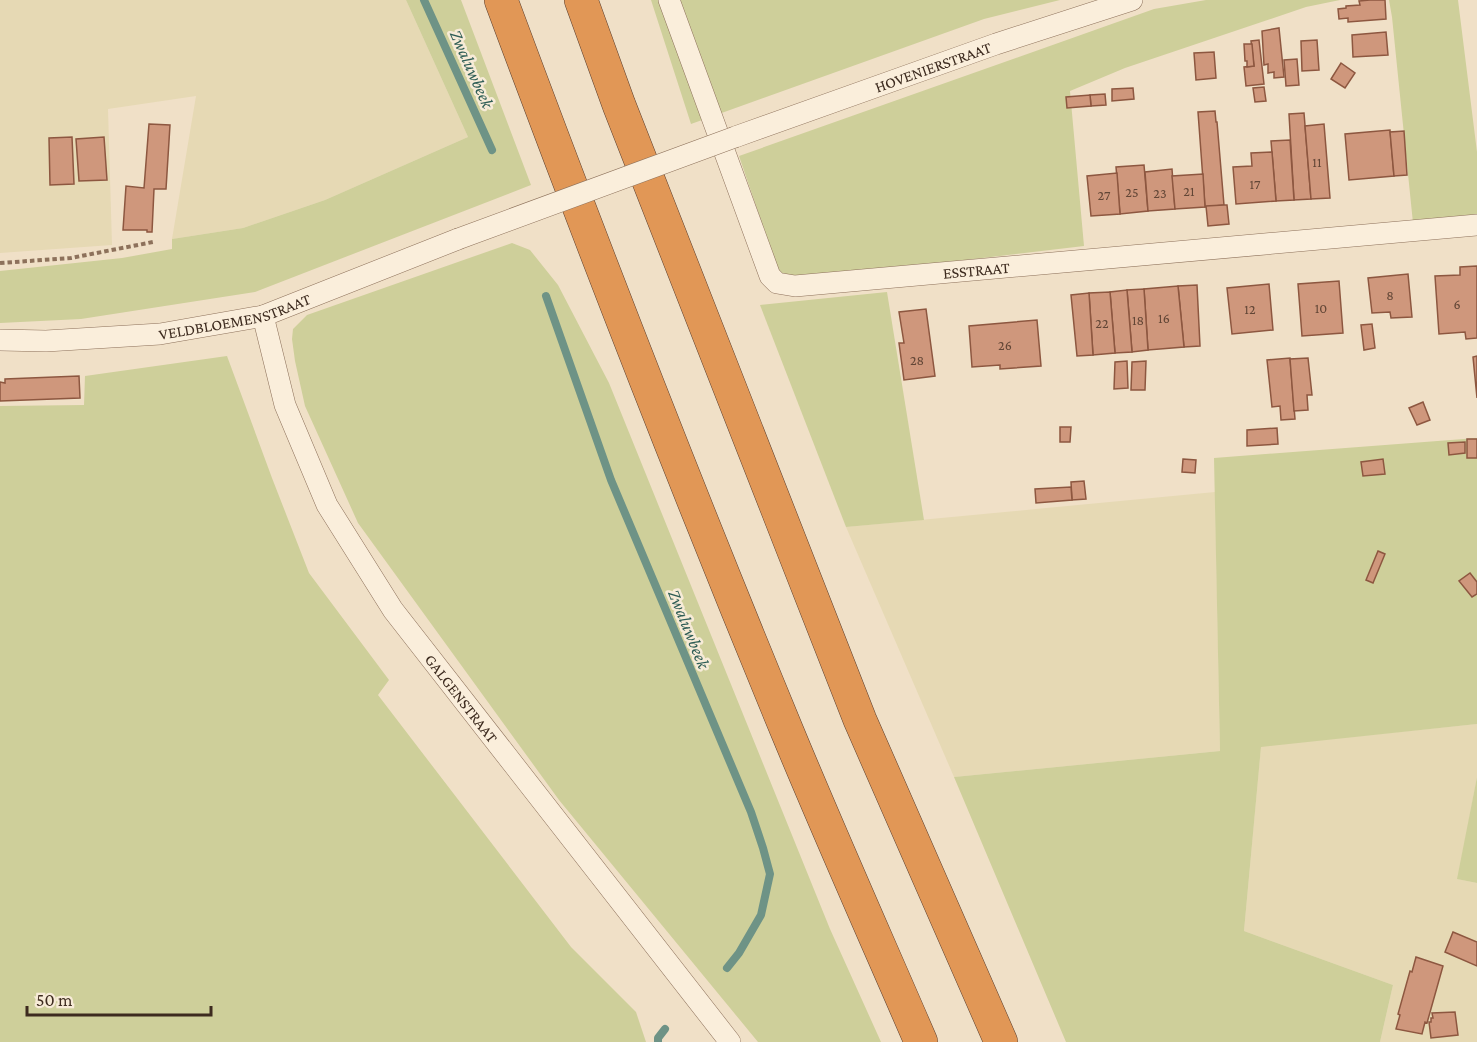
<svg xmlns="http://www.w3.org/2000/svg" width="1477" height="1042" viewBox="0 0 1477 1042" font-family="'Crimson Pro',serif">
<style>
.farmland{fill:#e6d9b4}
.green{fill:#cecf9a}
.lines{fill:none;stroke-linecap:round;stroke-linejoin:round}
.stream{stroke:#6e9386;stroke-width:8}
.building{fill:#cf977c;stroke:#8d5740;stroke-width:1.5}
.minor-casing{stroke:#8d715b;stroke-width:22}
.motorway-casing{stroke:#5b3f2f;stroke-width:34}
.path{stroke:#8d715b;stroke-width:4;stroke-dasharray:4.5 3;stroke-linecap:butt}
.minor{stroke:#faeedb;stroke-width:21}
.motorway{stroke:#e19756;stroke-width:33}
.minor-bridge-casing{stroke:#8d715b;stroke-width:22;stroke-linecap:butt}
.minor-bridge{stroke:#faeedb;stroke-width:21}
.labels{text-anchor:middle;stroke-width:5;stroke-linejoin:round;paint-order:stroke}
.number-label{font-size:14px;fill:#624636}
.street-label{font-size:16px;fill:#3d2b1f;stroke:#f7ebd7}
.water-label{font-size:18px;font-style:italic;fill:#2e5d55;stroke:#f7ebd7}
</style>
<rect width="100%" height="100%" fill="#f0e0c7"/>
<!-- farmland -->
<g class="farmland">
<path d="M0 0H406L468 137 325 200 243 228 172 239 196 96 108 109 112 245 0 253Z"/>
<path d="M1215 492 1220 751 954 777 846 527Z"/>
<path d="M1477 724V777L1458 879 1477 883V1042H1380L1393 985 1244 931 1261 746Z"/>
</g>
<!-- green -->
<g class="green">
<path d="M406 0H461L531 185 255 292 81 319 0 323V271L122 258 172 249V239L243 228 325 200 468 137Z"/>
<path d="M651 0H1060L984 19 691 124Z"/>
<path d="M1206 0H1340L1306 7 1125 68 1070 91 1084 246 788 281 781 279 739 156 1154 9Z"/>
<path d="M1389 0H1458L1477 152V216L1413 223 1392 17Z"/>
<path d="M512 243 530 250 558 285 609 383 830 929 881 1042H758L559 800 358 523 305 406 295 361 292 339 293 329 307 315Z"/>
<path d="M887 292 924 520 846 527 760 305Z"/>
<path d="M227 356 272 478 309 573 389 680 378 695 571 947 636 1012 646 1042H0V406L84 405 85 376Z"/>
<path d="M1477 438V724L1261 747 1244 931 1393 985 1380 1042H1066L954 777 1220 751 1214 458Z"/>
<path d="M1477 777V883L1457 879Z"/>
</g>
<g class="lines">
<!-- stream -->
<g class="stream">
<path d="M424 0 492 150"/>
<path d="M546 296 611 480 751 812 763 848 770 874 761 915 739 953 727 968"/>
<path d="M658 1042V1038L665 1029"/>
</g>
</g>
<!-- building -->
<g class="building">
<path d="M1370 0H1385L1386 19 1348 22V18L1339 19 1338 9 1346 8V6L1360 5 1359 1Z"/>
<path d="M1279 28 1284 77 1274 78V72L1268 73V64L1264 65 1262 31Z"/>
<path d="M1386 32 1388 55 1353 57 1352 35Z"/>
<path d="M1259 40 1264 84 1246 86 1244 67 1254 66 1251 41Z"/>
<path d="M1317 40 1319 70 1302 71 1301 41Z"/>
<path d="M1244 44H1252L1254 66 1247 67V61H1245Z"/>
<path d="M1214 52 1216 78 1196 80 1194 53Z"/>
<path d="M1297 59 1299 85 1286 86 1284 60Z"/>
<path d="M1341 63 1355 73 1345 88 1331 79Z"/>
<path d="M1264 87 1266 101 1255 102 1253 88Z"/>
<path d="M1133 88 1134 99 1112 101V89Z"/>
<path d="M1105 94 1106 105 1091 106 1090 95Z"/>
<path d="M1090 95 1091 106 1067 108 1066 97Z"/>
<path d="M1215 111 1216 122H1217L1224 205 1205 207 1198 112Z"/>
<path d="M1304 113 1311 199 1294 200 1289 114Z"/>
<path d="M149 124 170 125 166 189H154L152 232H147V230H123L126 186 144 188Z"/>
<path d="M1324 124 1330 198 1311 199 1305 126Z"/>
<path d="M1390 130 1394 176 1349 180 1345 134Z"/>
<path d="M1404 131 1407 175 1394 176 1390 132Z"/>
<path d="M72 137 74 184 50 185 49 138Z"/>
<path d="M104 137 107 180 79 181 76 139Z"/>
<path d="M1290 140 1294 200 1276 201 1271 141Z"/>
<path d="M1272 152 1276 201 1236 204 1233 167 1252 166 1251 153Z"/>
<path d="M1144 165 1148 211 1120 214 1116 167Z"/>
<path d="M1172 169 1175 209 1148 211 1145 172Z"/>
<path d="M1117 173 1120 214 1091 216 1087 176Z"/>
<path d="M1203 174 1205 207 1175 209 1172 176Z"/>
<path d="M1224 205H1227L1229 224 1208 226 1206 206Z"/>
<path d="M1477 266V338L1466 339 1465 332 1439 334 1435 276 1460 275V267Z"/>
<path d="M1408 274 1412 317 1391 318 1390 312 1372 313 1368 278Z"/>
<path d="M1339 281 1343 333 1302 336 1298 284Z"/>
<path d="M1269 284 1273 330 1232 334 1227 288Z"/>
<path d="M1197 285 1200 346 1184 347 1178 286Z"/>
<path d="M1178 286 1184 347 1148 350 1144 289Z"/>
<path d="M1144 289 1148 350 1132 352 1127 290Z"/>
<path d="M1127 290 1132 352 1115 353 1110 292Z"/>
<path d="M1110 292 1115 353 1093 355 1089 293Z"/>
<path d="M1089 293 1093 355 1077 356 1071 295Z"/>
<path d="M926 309 935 376 904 380 899 343H904L899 312Z"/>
<path d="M1037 320 1041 366 1000 369V365L972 367 969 326Z"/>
<path d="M1372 324 1375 348 1364 350 1361 325Z"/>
<path d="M1477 356V398L1473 357Z"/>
<path d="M1290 358 1295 419 1281 420 1280 406 1272 407 1267 360Z"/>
<path d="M1308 358 1312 395H1307L1308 410 1294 411 1290 359Z"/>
<path d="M1127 361 1128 388 1114 389 1115 362Z"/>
<path d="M1146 361 1145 390H1131L1132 362Z"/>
<path d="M79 376 80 398 0 401V382L5 383V379Z"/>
<path d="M1423 402 1430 420 1417 425 1409 408Z"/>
<path d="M1060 427H1071L1070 442H1060Z"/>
<path d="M1277 428 1278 444 1247 446V430Z"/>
<rect x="1467" y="439" width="10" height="19"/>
<path d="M1465 442V453L1449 455 1448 443Z"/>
<path d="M1183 459 1196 460 1195 473 1182 472Z"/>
<path d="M1383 459 1385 474 1363 476 1361 462Z"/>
<path d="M1084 481 1086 499 1072 500 1071 482Z"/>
<path d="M1071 487 1072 500 1036 503 1035 489Z"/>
<path d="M1378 551 1385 554 1373 583 1366 580Z"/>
<path d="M1470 573 1477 582V594L1472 597 1459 581Z"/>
<path d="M1453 932 1477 942V966L1445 952Z"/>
<path d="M1416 957 1443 966 1427 1023 1425 1022 1422 1034 1396 1029 1400 1015 1398 1014 1410 971 1412 972Z"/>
<path d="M1455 1012 1458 1035 1431 1038 1429 1022H1431V1018H1433L1432 1013Z"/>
</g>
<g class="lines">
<!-- minor casing -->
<g class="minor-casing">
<g id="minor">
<path id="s1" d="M669 0 770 276 777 283 795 286 1477 225"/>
<path id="s2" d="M735 137 996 44 1132 0"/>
<path id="s3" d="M263 316 285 405 327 505 393 610 730 1042"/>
<path id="s4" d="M0 340 46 341 160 334 263 316 458 239"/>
</g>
</g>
<!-- motorway casing -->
<g class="motorway-casing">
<g id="motorway">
<path d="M501 0C592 245 687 489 787 731 830 835 876 938 921 1042"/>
<path d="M581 0 619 105 860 720 1001 1042"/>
</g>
</g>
<!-- path -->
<path class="path" d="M0 263 71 258 153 242"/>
<!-- minor -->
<use href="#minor" class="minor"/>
<!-- motorway -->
<use href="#motorway" class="motorway"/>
<!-- minor-bridge casing -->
<g class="minor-bridge-casing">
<path id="minor-bridge" d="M458 239 735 137"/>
</g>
<!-- minor-bridge -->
<use href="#minor-bridge" class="minor-bridge"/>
</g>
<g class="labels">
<!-- number labels -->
<g class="number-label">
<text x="1317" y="167">11</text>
<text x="1255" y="189">17</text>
<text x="1189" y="196">21</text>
<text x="1132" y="197">25</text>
<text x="1160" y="198">23</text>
<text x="1104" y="200">27</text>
<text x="1390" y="300">8</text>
<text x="1457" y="309">6</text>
<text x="1321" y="313">10</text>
<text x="1250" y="314">12</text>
<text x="1164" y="323">16</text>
<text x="1138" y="325">18</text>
<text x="1102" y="328">22</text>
<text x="1005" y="350">26</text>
<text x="917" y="365">28</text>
</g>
<!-- street labels -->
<g class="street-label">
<text dy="6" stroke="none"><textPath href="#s2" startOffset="210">HOVENIERSTRAAT</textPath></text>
<text dy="6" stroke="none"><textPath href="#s1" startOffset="504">ESSTRAAT</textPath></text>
<text dy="6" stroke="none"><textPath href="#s4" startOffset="237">VELDBLOEMENSTRAAT</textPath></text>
<text dy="6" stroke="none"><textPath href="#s3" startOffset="436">GALGENSTRAAT</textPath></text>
</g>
<!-- water labels -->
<g class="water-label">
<text transform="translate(472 69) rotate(66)" y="6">Zwaluwbeek</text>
<text transform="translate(689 629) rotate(68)" y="6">Zwaluwbeek</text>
</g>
</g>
<!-- scale -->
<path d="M27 1006v9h184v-9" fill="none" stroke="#3d2b1f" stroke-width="3"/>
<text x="36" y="1006" font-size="18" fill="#3d2b1f" stroke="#f7ebd7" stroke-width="4.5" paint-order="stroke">50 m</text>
</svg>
